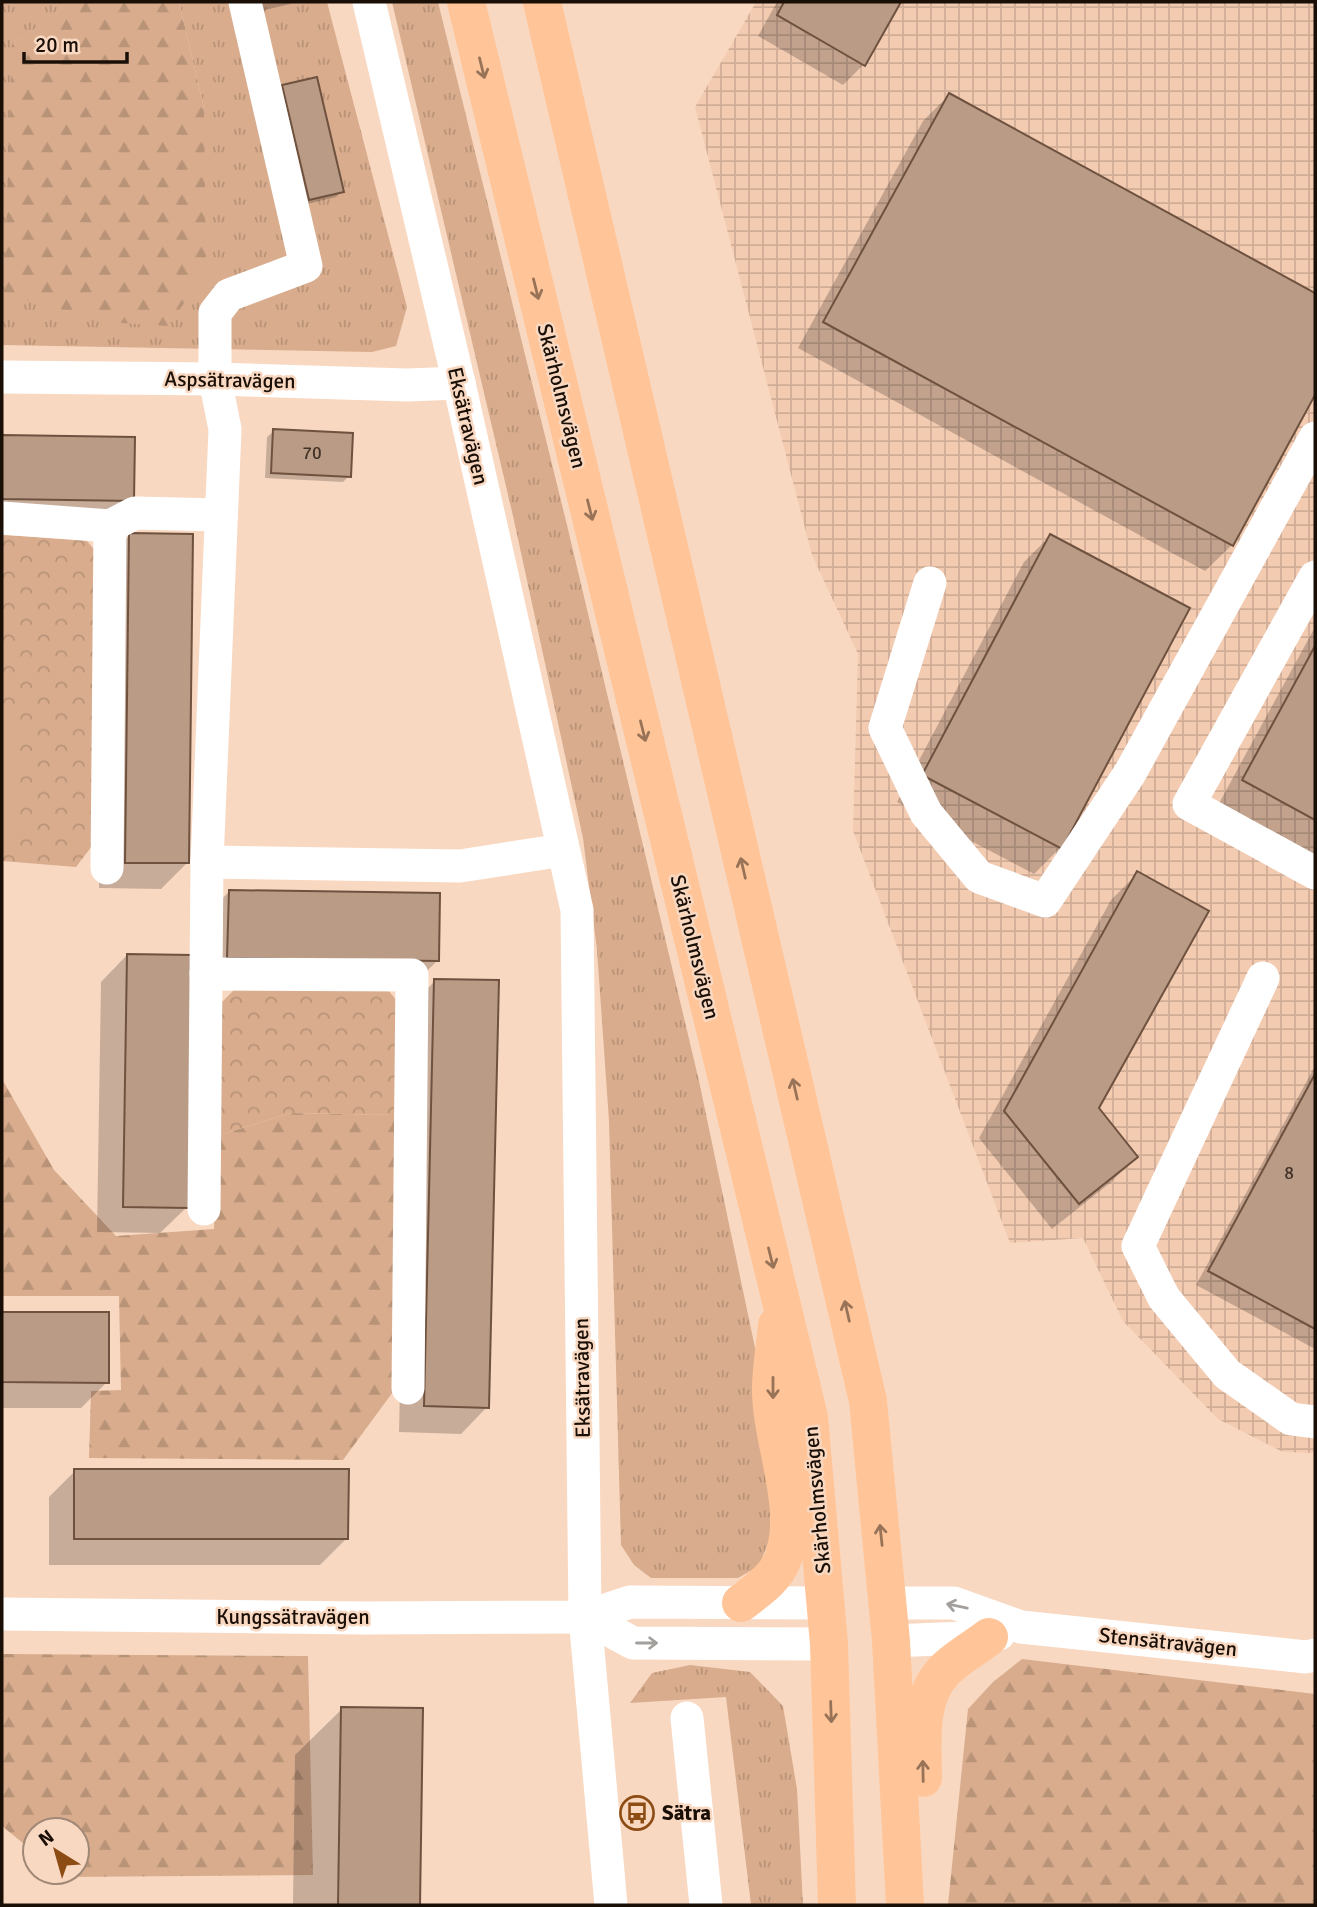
<svg xmlns="http://www.w3.org/2000/svg" width="1317" height="1907" viewBox="0 0 1317 1907" font-family="Signika,sans-serif">
<style>
.industrial{fill:url(#industrial-grid)}
.grass{fill:url(#grass-tufts)}
.forest{fill:url(#forest-firs)}
.park{fill:url(#park-crowns)}
.pitch{fill:#d8ac8d}
.shadow{fill:#0003}
.building{fill:#ba9b86;stroke:#6e523f;stroke-width:2}
.lines{fill:none;stroke-linecap:round;stroke-linejoin:round}
.minor{stroke:#fff;stroke-width:33}
.major{stroke:#ffc599;stroke-width:38}
.oneway{stroke:#987357}
.oneway2{stroke:#a39f9c}
.labels{text-anchor:middle;stroke-width:5;stroke-linejoin:round;paint-order:stroke}
.number-label{font-size:18px;fill:#423227}
.street-label{font-size:21px;fill:#1a0f07;stroke:#f9d8c1}
.poi-label{font-size:21px;font-weight:bold;fill:#1a0f07;stroke:#f9d8c1;text-anchor:start}
</style>
<defs>
<pattern id="industrial-grid" width="8" height="8" patternUnits="userSpaceOnUse" patternTransform="scale(1.75)"><rect width="8" height="8" fill="#f3cbb1"/><path d="M0 4h8M4 0v8" fill="none" stroke="#d0ad97"/></pattern>
<pattern id="grass-tufts" width="24" height="20" patternUnits="userSpaceOnUse" patternTransform="scale(1.75)"><rect width="24" height="20" fill="#d8ac8d"/><path d="M3 7l-1-3M5 7V3M7 7l1-3M15 17l-1-3M17 17v-4M19 17l1-3" fill="none" stroke="#b99378"/></pattern>
<pattern id="forest-firs" width="22" height="20" patternUnits="userSpaceOnUse" patternTransform="scale(1.75)"><rect width="22" height="20" fill="#d8ac8d"/><path d="M5 1l3.5 6h-7zM16 11l3.5 6h-7z" fill="#b99378"/></pattern>
<pattern id="park-crowns" width="20" height="18" patternUnits="userSpaceOnUse" patternTransform="scale(1.75)"><rect width="20" height="18" fill="#d8ac8d"/><path d="M2 6a3 3 0 1 1 6 0M12 15a3 3 0 1 1 6 0" fill="none" stroke="#b99378"/></pattern>
</defs>
<rect width="100%" height="100%" fill="#f9d8c1"/>
<!-- industrial -->
<path class="industrial" d="M756 2H1315V1453L1283 1452 1218 1419 1123 1321 1083 1238 1010 1243 853 831 858 654 812 555 695 107Z"/>
<!-- grass -->
<g class="grass">
<path d="M2 2H64L61 11 12 44 204 108 179 2H327L407 307 396 346 372 352 2 345Z"/>
<path d="M392 2H438L567 525 699 1081 771 1424 770 1538 759 1566 738 1578H651L634 1565 621 1545 609 1121 597 950 583 838 513 516Z"/>
<path d="M690 1665 750 1672 783 1706 797 1789 803 1905H751L726 1697 630 1703 652 1673Z"/>
</g>
<!-- forest -->
<g class="forest">
<path d="M64 2H179L204 108 206 272 168 326 108 322 4 294 12 44 60 11Z"/>
<path d="M2 1079 54 1170 116 1236 214 1229 216 1136 291 1113 394 1115 398 1385 343 1460 89 1458 91 1391 121 1390 119 1296H2Z"/>
<path d="M2 1654 308 1656 313 1875 63 1877 57 1872H77V1830H35V1853L2 1826Z"/>
<path d="M1022 1659 1315 1694V1905H948L968 1709 993 1682Z"/>
</g>
<!-- park -->
<g class="park">
<path d="M2 535 86 540 99 555 92 846 76 867 2 861Z"/>
<path d="M237 987 387 989 399 1003 394 1115 291 1113 216 1136 218 1006Z"/>
</g>
<!-- pitch -->
<path class="pitch" d="M2 712H20L18 847H2Z"/>
<!-- shadow -->
<g class="shadow">
<path d="M255 2H293L290 4 257 12Z"/>
<path d="M777 2H899L863 65 843 85 758 36Z"/>
<path d="M283 87 342 191 336 197 303 205 276 93Z"/>
<path d="M949 95 1315 295V392L1232 545 1205 571 798 348 923 121Z"/>
<path d="M274 431 349 476 343 482 265 478 267 437Z"/>
<path d="M2 437 133 439 132 500 112 520 2 519Z"/>
<path d="M130 535 187 863 161 889 99 888 103 561Z"/>
<path d="M1050 536 1060 848 1034 874 897 802 1024 562Z"/>
<path d="M1315 627V860L1217 807Z"/>
<path d="M1137 874 1097 1108 1136 1157 1110 1183 1052 1229 979 1138 1111 900Z"/>
<path d="M230 891 437 961 417 981 208 977 209 911Z"/>
<path d="M127 955 187 1207 160 1233 97 1232 101 982Z"/>
<path d="M435 981 487 1407 461 1434 399 1432 409 1007Z"/>
<path d="M1315 1066V1349L1196 1285Z"/>
<path d="M2 1314H107V1382L81 1408H2Z"/>
<path d="M75 1471 347 1538 320 1565H49V1497Z"/>
<path d="M342 1709 422 1710 419 1905H293L295 1755Z"/>
</g>
<!-- building -->
<g class="building">
<path d="M784 2H901L865 66 777 15Z"/>
<path d="M317 77 344 192 309 200 282 85Z"/>
<path d="M949 93 1315 293V395L1233 546 823 322Z"/>
<path d="M273 429 353 433 351 477 271 473Z"/>
<path d="M2 435 135 437 134 501 2 499Z"/>
<path d="M129 533 193 534 189 863H125Z"/>
<path d="M1050 534 1190 608 1062 849 922 775Z"/>
<path d="M1315 646V820L1242 780Z"/>
<path d="M1137 871 1209 911 1099 1108 1138 1157 1079 1204 1004 1111Z"/>
<path d="M229 890 440 893 439 961 227 958Z"/>
<path d="M127 954 192 955 189 1208 123 1207Z"/>
<path d="M434 979 499 980 489 1408 424 1406Z"/>
<path d="M1315 1074V1329L1208 1271Z"/>
<path d="M2 1312H109V1383L2 1382Z"/>
<path d="M74 1469H349L348 1539H74Z"/>
<path d="M341 1707 423 1708 420 1905H338Z"/>
</g>
<g class="lines">
<!-- minor -->
<g class="minor">
<path d="M369 2 459 383 577 910 585 1617 611 1905"/>
<path d="M2 377 215 379 407 385 459 383"/>
<path d="M2 518 110 526 107 868"/>
<path d="M110 526 135 513 221 515"/>
<path d="M1315 577 1189 804 1315 873"/>
<path d="M930 583 885 728 926 813 979 877 1045 901 1130 773 1315 438"/>
<path d="M207 862 460 866 563 850"/>
<path d="M206 974 412 975 408 1388"/>
<path d="M1263 978 1138 1246 1164 1298 1227 1374 1291 1419 1315 1422"/>
<path d="M204 1209 207 862 225 429 215 379V313L229 295 306 266 245 2"/>
<path d="M888 1603H954L1021 1627 1306 1657 1315 1655"/>
<path d="M2 1614 363 1618 585 1617 630 1602 826 1603"/>
<path d="M585 1617 633 1643 829 1644"/>
<path d="M891 1641 989 1637 999 1634"/>
<path d="M687 1718 706 1905"/>
</g>
<!-- major -->
<g class="major">
<path d="M466 2 809 1417 829 1644 837 1905"/>
<path d="M542 2 868 1401 891 1641 905 1905"/>
<path d="M741 1603C756 1591 774 1580 782 1561 803 1511 771 1442 771 1390 771 1369 775 1347 777 1325"/>
<path d="M923 1778C923 1743 917 1699 944 1671 956 1658 975 1648 989 1637"/>
</g>
</g>
<!-- one-way arrows -->
<defs><path id="oneway-shaft" d="M-6 0H5M1.5-3L5.5 0L1.5 3" fill="none" stroke-width="1.6" stroke-linecap="round" stroke-linejoin="round" transform="scale(1.75)"/></defs>
<g class="oneway">
<use href="#oneway-shaft" transform="translate(482 68) rotate(76)"/>
<use href="#oneway-shaft" transform="translate(536 289) rotate(76)"/>
<use href="#oneway-shaft" transform="translate(590 510) rotate(76)"/>
<use href="#oneway-shaft" transform="translate(643 731) rotate(76)"/>
<use href="#oneway-shaft" transform="translate(743 868) rotate(-103)"/>
<use href="#oneway-shaft" transform="translate(795 1089) rotate(-103)"/>
<use href="#oneway-shaft" transform="translate(771 1258) rotate(76)"/>
<use href="#oneway-shaft" transform="translate(847 1311) rotate(-103)"/>
<use href="#oneway-shaft" transform="translate(773 1388) rotate(90)"/>
<use href="#oneway-shaft" transform="translate(881 1535) rotate(-96)"/>
<use href="#oneway-shaft" transform="translate(831 1712) rotate(88)"/>
<use href="#oneway-shaft" transform="translate(923 1771) rotate(-91)"/>
</g>
<g class="oneway2">
<use href="#oneway-shaft" transform="translate(957 1606) rotate(-168)"/>
<use href="#oneway-shaft" transform="translate(647 1643)"/>
</g>
<!-- icons -->
<defs>
<g id="bus-ring" transform="scale(1.75)"><circle r="9.5" fill="#f9d8c1" stroke="#8c4c14" stroke-width="1.5"/><path d="M-5-6H5V4H4V6H2V4H-2V6H-4V4H-5ZM-3.5-4V0h7V-4ZM-3.5 1.2v1.5H-2V1.2ZM2 1.2v1.5H3.5V1.2Z" fill="#8c4c14"/></g>
</defs>
<g fill-rule="evenodd">
<use href="#bus-ring" x="637" y="1813"/>
</g>
<g class="labels">
<!-- number labels -->
<g class="number-label">
<text x="312" y="459">70</text>
<text x="1289" y="1179">8</text>
</g>
<!-- street labels -->
<g class="street-label">
<text transform="translate(230 380) rotate(1)" y="7">Aspsätravägen</text>
<text transform="translate(562 396) rotate(76)" y="7">Skärholmsvägen</text>
<text transform="translate(468 426) rotate(77)" y="7">Eksätravägen</text>
<text transform="translate(695 947) rotate(76)" y="7">Skärholmsvägen</text>
<text transform="translate(582 1378) rotate(-91)" y="7">Eksätravägen</text>
<text transform="translate(817 1500) rotate(-95)" y="7">Skärholmsvägen</text>
<text x="293" y="1624">Kungssätravägen</text>
<text transform="translate(1168 1642) rotate(6)" y="7">Stensätravägen</text>
</g>
<!-- poi labels -->
<g class="poi-label">
<text x="662" y="1820">Sätra</text>
</g>
</g>
<!-- border -->
<rect width="1317" height="1907" fill="none" stroke="#1a0f07" stroke-width="7"/>
<!-- north arrow -->
<g transform="translate(56 1851) rotate(323)"><circle r="33" fill="#f9d8c1" stroke="#a08877" stroke-width="2"/>
<path d="M0-5L12 26L0 18L-12 26Z" fill="#8c4c14"/>
<text y="-10" font-size="19" font-weight="bold" text-anchor="middle" fill="#1a0f07">N</text>
</g>
<!-- scale -->
<path d="M24 52v10h103v-10" fill="none" stroke="#1a0f07" stroke-width="3.5"/>
<text x="35" y="52" font-size="21" fill="#1a0f07" stroke="#f9d8c1" stroke-width="5" paint-order="stroke">20 m</text>
</svg>
